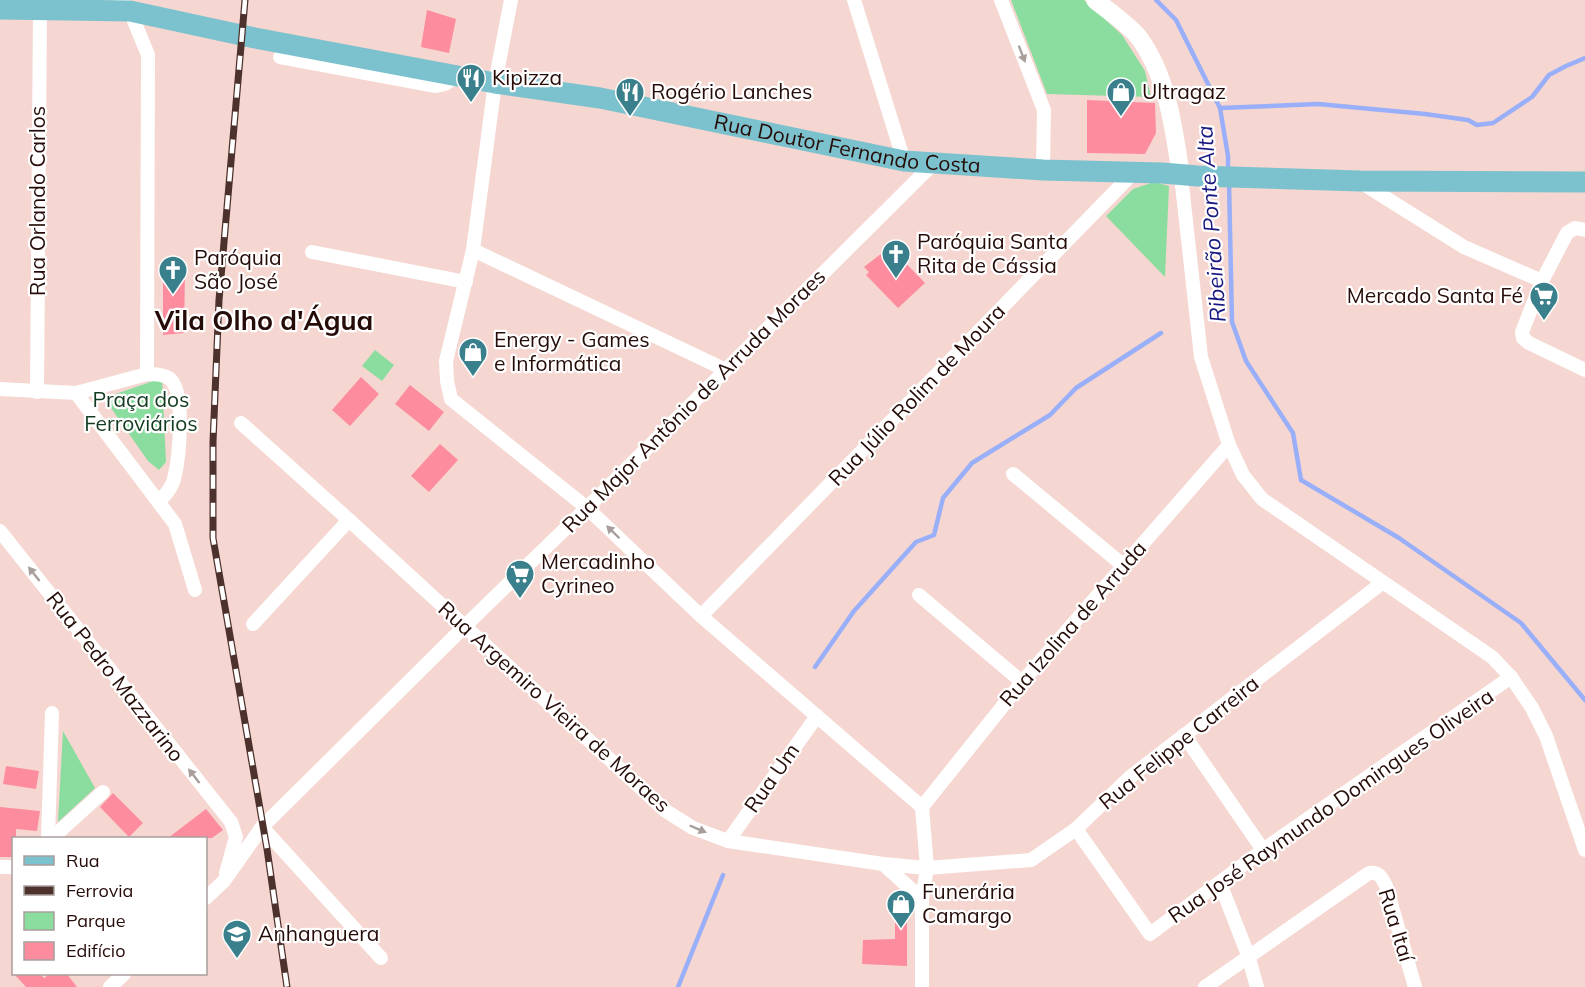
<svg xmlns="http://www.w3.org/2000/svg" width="1585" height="987" viewBox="0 0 1585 987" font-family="Mulish,sans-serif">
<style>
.green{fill:#8bdc9f}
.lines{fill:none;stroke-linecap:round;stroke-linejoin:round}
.stream{stroke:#99aff9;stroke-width:4.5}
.building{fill:#fd8d9e}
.minor{stroke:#fff;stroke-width:14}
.secondary{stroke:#fff;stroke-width:18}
.primary{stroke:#7cc2ce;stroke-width:21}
.rail-casing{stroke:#4c312c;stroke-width:7}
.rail{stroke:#fff;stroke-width:4.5;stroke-dasharray:14;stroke-linecap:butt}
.oneway{fill:#a89e9c}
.labels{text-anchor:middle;stroke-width:4.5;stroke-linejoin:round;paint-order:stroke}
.poi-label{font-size:21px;fill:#260c08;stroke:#fff;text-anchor:start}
.street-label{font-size:21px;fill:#260c08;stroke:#fff}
.park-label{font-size:21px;fill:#133b20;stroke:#fff}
.water-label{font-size:22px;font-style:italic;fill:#181780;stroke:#fff}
.district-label{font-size:27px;font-weight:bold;fill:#260c08;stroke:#fff}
</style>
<rect width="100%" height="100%" fill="#f5d6d0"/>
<!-- green -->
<g class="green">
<path d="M1011 0H1084L1122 35 1145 71 1151 97 1047 94Z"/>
<path d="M1154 182 1169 186 1165 277 1106 216 1133 189Z"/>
<path d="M375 350 394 365 382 381 362 366Z"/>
<path d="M162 378 166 462 159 470 148 461 104 398Z"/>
<path d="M63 731 95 788 58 822Z"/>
</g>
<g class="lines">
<!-- stream -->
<g class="stream">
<path d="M1156 0 1176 20 1220 108 1228 156V170"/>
<path d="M1220 108 1318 104 1425 114 1468 120 1477 125 1493 123 1532 97 1549 75 1566 66 1585 58"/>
<path d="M1229 182 1232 322 1246 361 1293 433 1301 480 1399 538 1521 623 1585 700"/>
<path d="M815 667 854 611 916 542 934 535 943 498 972 463 1050 415 1076 388 1161 333"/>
<path d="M678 987 723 875"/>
</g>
</g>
<!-- building -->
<g class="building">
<path d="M427 10 456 19 449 53 421 47Z"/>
<path d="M1087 100 1155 103 1156 133 1145 154 1087 153Z"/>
<path d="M886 250 889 254 894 251 925 283 898 308 866 275 869 272 864 267Z"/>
<path d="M163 271 185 272 184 333 163 335Z"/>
<path d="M361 377 379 394 350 426 332 410Z"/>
<path d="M410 385 444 412 429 431 395 404Z"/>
<path d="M440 444 458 460 429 492 411 476Z"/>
<path d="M6 766 39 771 36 789 3 784Z"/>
<path d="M113 793 143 823 129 837 100 807Z"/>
<path d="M0 807 40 811 37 831 16 829V838H14V857H0Z"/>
<path d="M206 809 223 830 212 838H168Z"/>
<path d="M903 911 907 920V966L862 964 863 940 895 939V913Z"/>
<path d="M14 974H40L44 978 50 974H67L77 987H26Z"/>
</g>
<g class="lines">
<!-- minor -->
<g class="minor">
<path d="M120 0 130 11 148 55 147 374"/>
<path d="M511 0 495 83 473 250 446 361 447 381 451 399 587 508 701 616 922 807 927 868 922 899V987"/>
<path d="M854 0 904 161"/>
<path d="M1001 0 1044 110 1043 170"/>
<path d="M280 57 436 86 445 84 457 76"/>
<path d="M1181 176 1201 357 1229 445 1243 475 1262 499 1492 657 1511 677 1532 708 1546 736 1585 850"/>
<path d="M1362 183 1464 247 1542 281"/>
<path d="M1585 230 1575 228 1567 233 1542 281 1522 332 1523 338 1529 343 1585 370"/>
<path d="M473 250 726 370"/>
<path d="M312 252 466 282"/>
<path d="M0 389 76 393 147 374C154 374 164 374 170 379 186 393 179 459 174 479 172 488 165 495 159 502"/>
<path d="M37 392 40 10"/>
<path d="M76 393 175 524 195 590"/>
<path d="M241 423 349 520 666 811 693 828 728 841 883 864 927 868 1031 860 1076 829 1130 777 1382 583"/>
<path d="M1013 474 1124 566"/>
<path d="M0 531 231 822 236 837 226 873"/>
<path d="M919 595 1022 682"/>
<path d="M701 616 1133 173"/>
<path d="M253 624 349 520"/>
<path d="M1184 735 1263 850"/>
<path d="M922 807 1022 682 1229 445"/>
<path d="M262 827 381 958"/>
<path d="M1076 829 1150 934 1263 850 1511 677"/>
<path d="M48 838 52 713"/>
<path d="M52 838 103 792"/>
<path d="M728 841 817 716"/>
<path d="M883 864 922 899"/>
<path d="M0 867H14"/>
<path d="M1220 883 1248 955 1257 987"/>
<path d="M206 898 224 881 262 827 465 626 598 497 933 164"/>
<path d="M110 987 124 974"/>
<path d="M1205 987 1369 873C1379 871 1382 878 1386 886L1415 987"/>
</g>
<!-- secondary -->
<path class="secondary" d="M1095 0C1107 10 1132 27 1140 39 1168 78 1174 130 1181 176"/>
<!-- primary -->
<path class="primary" id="s1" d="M0 9 130 11 255 38 495 83 600 98 904 161 1043 170 1162 173 1198 176 1360 181 1585 182"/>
<!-- rail casing -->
<g class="rail-casing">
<path id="rail" d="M245 0 219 300 213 442V538L267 849 287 987"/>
</g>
<!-- rail -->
<use href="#rail" class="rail"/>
</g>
<!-- one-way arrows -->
<defs><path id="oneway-solid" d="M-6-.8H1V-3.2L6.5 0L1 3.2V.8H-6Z" transform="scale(1.5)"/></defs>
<g class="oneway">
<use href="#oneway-solid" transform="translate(1022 54) rotate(69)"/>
<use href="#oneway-solid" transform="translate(613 532) rotate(-136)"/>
<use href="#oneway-solid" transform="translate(34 574) rotate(-128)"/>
<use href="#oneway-solid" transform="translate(194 776) rotate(-128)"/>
<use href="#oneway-solid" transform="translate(698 829) rotate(23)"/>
</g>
<!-- icons -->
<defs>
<g id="restaurant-pin" transform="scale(1.5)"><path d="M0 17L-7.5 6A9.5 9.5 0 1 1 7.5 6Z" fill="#3a808c" stroke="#fff"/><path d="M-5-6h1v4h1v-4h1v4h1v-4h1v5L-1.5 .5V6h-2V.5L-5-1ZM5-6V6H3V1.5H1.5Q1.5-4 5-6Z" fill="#fff"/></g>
<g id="shop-pin" transform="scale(1.5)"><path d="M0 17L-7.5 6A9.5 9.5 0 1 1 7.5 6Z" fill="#3a808c" stroke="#fff"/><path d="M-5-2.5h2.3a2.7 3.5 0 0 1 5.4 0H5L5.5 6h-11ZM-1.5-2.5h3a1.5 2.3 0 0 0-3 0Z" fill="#fff"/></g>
<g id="church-pin" transform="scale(1.5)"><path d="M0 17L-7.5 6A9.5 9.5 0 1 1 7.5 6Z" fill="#3a808c" stroke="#fff"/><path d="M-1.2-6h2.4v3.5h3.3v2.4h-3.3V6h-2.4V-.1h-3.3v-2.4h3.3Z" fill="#fff"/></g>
<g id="supermarket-pin" transform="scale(1.5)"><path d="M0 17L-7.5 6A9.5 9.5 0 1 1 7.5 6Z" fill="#3a808c" stroke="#fff"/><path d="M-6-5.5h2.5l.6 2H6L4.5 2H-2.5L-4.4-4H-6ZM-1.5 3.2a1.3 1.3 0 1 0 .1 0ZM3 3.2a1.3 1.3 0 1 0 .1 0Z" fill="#fff"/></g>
<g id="university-pin" transform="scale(1.5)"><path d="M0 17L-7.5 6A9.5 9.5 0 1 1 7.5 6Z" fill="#3a808c" stroke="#fff"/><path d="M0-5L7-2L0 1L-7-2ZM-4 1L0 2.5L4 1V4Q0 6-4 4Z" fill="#fff"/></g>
</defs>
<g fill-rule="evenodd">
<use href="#restaurant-pin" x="471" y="78"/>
<use href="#restaurant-pin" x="630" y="92"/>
<use href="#shop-pin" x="1121" y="92"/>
<use href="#church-pin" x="896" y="254"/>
<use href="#church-pin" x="173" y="270"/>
<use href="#supermarket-pin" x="1544" y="296"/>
<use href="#shop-pin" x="473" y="352"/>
<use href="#supermarket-pin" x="520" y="574"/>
<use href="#shop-pin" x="901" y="904"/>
<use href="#university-pin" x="237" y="934"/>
</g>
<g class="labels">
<!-- poi labels -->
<g class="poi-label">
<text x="492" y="85">Kipizza</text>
<text x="651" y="99">Rogério Lanches</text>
<text x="1142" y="99">Ultragaz</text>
<text x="917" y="249">Paróquia Santa<tspan x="917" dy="24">Rita de Cássia</tspan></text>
<text x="194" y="265">Paróquia<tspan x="194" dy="24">São José</tspan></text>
<text x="1523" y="303" text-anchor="end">Mercado Santa Fé</text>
<text x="494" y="347">Energy - Games<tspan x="494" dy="24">e Informática</tspan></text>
<text x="541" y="569">Mercadinho<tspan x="541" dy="24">Cyrineo</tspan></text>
<text x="922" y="899">Funerária<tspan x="922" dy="24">Camargo</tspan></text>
<text x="258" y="941">Anhanguera</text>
</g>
<!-- street labels -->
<g class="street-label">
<text dy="7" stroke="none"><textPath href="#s1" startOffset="860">Rua Doutor Fernando Costa</textPath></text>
<text transform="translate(38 201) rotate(-90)" y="7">Rua Orlando Carlos</text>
<text transform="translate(917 395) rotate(-46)" y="7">Rua Júlio Rolim de Moura</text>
<text transform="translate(694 401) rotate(-45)" y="7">Rua Major Antônio de Arruda Moraes</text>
<text transform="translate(1073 624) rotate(-49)" y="7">Rua Izolina de Arruda</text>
<text transform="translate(115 677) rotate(52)" y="7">Rua Pedro Mazzarino</text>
<text transform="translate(554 707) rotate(42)" y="7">Rua Argemiro Vieira de Moraes</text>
<text transform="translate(1179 743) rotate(-39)" y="7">Rua Felippe Carreira</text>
<text transform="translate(772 778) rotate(-55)" y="7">Rua Um</text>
<text transform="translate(1331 806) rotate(-35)" y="7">Rua José Raymundo Domingues Oliveira</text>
<text transform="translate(1396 925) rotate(73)" y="7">Rua Itaí</text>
</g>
<!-- park labels -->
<g class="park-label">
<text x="141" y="407">Praça dos<tspan x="141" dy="24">Ferroviários</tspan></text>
</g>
<!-- water labels -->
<g class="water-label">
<text transform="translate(1211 224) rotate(-94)" y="8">Ribeirão Ponte Alta</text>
</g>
<!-- district labels -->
<g class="district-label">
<text x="264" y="330">Vila Olho d'Água</text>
</g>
</g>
<!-- legend -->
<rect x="12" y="837" width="195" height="138" fill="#ffffff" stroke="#a89e9c" stroke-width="1.5"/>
<rect x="24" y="856" width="30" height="9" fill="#7cc2ce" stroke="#a89e9c" stroke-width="1.5"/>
<text x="66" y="867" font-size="18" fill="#260c08">Rua</text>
<rect x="24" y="886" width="30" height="9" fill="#4c312c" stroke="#a89e9c" stroke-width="1.5"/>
<text x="66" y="897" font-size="18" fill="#260c08">Ferrovia</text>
<rect x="24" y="912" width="30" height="18" fill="#8bdc9f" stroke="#a89e9c" stroke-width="1.5"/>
<text x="66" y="927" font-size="18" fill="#260c08">Parque</text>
<rect x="24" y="942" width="30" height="18" fill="#fd8d9e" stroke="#a89e9c" stroke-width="1.5"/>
<text x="66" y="957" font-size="18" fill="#260c08">Edifício</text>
</svg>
